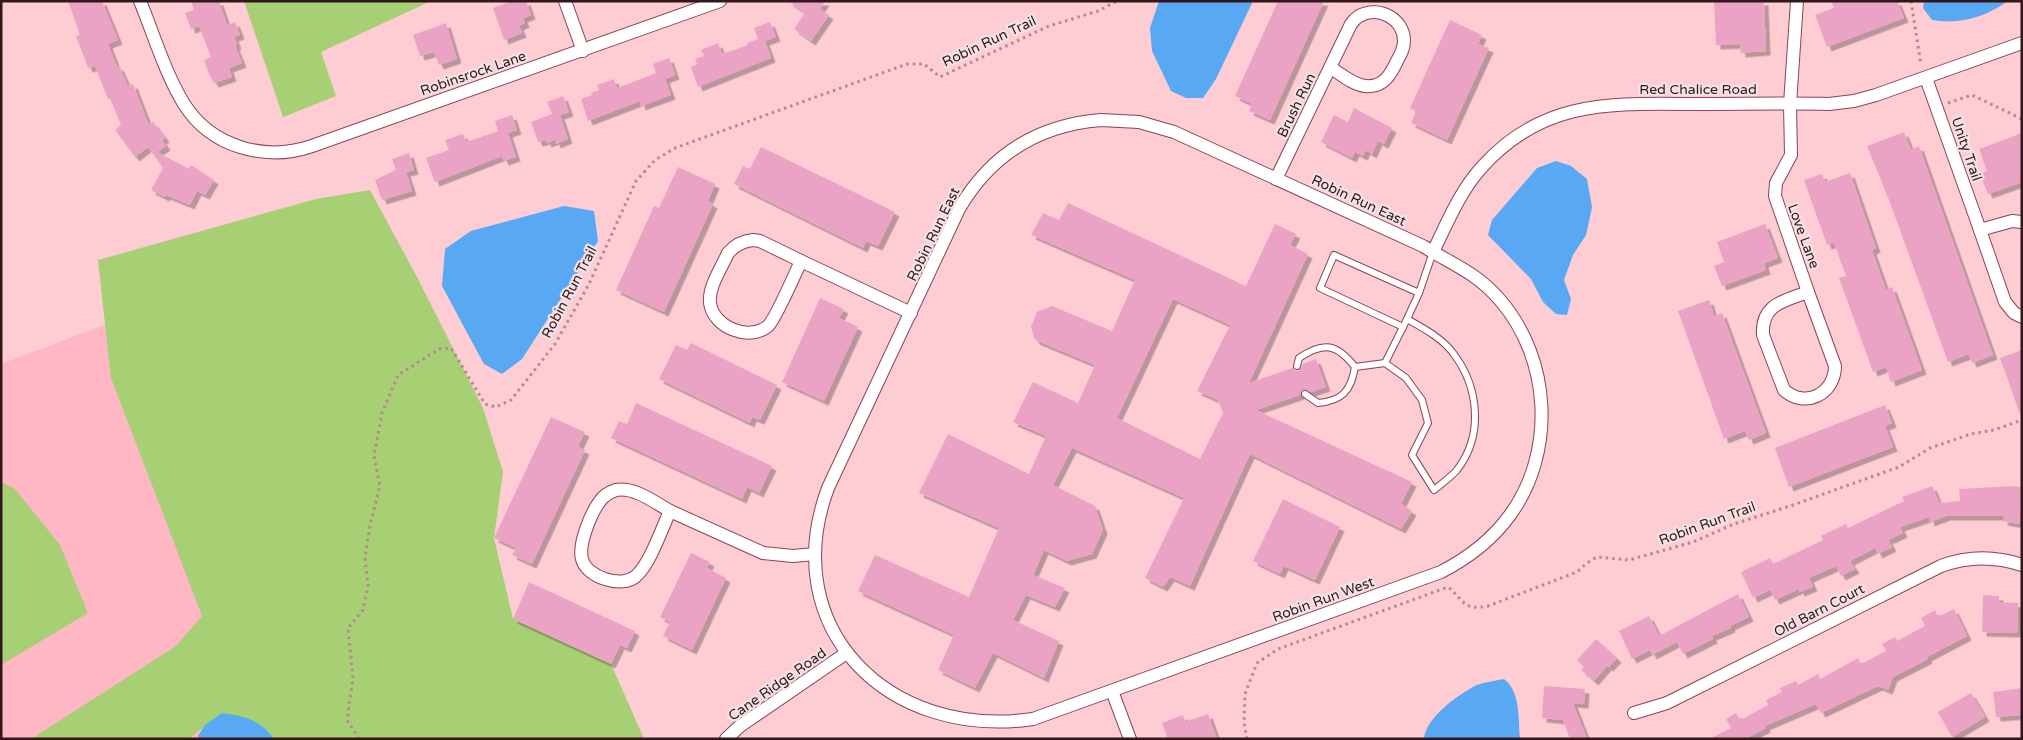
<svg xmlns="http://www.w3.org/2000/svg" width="2023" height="740" viewBox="0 0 2023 740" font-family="'Varela Round',sans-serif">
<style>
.built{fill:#ffb8c3}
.green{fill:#a6d073}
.water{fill:#58a8f3}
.building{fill:#eaa3c5;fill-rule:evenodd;filter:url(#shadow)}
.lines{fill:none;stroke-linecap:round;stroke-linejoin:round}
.lane-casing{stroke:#884451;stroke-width:8}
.street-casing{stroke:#884451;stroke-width:14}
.path{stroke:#b3898f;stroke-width:3;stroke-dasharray:2.5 4;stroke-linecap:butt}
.lane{stroke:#fff;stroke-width:6}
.street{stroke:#fff;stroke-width:12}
.labels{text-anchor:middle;stroke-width:4.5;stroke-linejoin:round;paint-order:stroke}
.street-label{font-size:14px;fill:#32161b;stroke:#f4e3e5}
</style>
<defs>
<filter id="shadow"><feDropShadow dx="4.5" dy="4.5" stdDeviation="0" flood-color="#0004"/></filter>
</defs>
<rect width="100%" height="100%" fill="#feccd3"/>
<!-- built -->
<path class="built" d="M139 312 312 739H1V364Z"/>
<!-- green -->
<g class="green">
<path d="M244 1H431L321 52 336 96 283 117Z"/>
<path d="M370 190 417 277 483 408 503 472 494 538 513 619 611 664 644 739H271L223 713 188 739H31L176 646 202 616 111 378 98 260 316 199Z"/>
<path d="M1 482 15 489 60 545 88 613 1 665Z"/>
</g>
<!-- water -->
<g class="water">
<path d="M1159 1H1253L1216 79 1203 98H1186L1171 91 1152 51 1150 28Z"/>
<path d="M1924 1H2008C1986 17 1959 25 1932 20L1923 8Z"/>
<path d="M1556 161 1571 166 1587 179 1592 207 1586 235 1573 255 1564 280 1571 299 1567 315 1556 314 1543 302 1531 279 1488 235 1492 220 1537 168Z"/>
<path d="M564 206 594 211 598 241 522 359 502 374 484 364 442 286 445 249 471 231Z"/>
<path d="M1504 679C1521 692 1518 719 1520 739H1424C1426 717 1459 694 1477 685 1485 682 1495 681 1504 679Z"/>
<path d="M222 713C244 716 261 720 274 739H199L198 736 205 725Z"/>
</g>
<!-- building -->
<g class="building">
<path d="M68 1H102L118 40 108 44 117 67 119 66 128 86 133 84 149 125 153 122 165 138 162 140 166 146 157 152 189 169 191 165 214 180 205 195 197 191 190 205 166 195 165 197 151 190 163 168 148 147 135 157 115 130 121 125 110 98 108 99 95 66 88 68 76 36 80 35Z"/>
<path d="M191 1H219L227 25 235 22 240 35 234 37 237 45 235 46 242 63 229 68 232 77 214 83 209 74 204 60 211 57 199 26 191 29 185 13 194 10Z"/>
<path d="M512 1H526L531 15 523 18 525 23 519 26 522 33 504 40 493 8Z"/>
<path d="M788 1H825L820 9 829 15 811 41 794 29 805 13Z"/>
<path d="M1278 1H1324L1270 120 1249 111 1252 104 1235 96Z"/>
<path d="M1714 1H1764L1766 51 1741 53 1740 44 1716 45Z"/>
<path d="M1831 1H1897L1904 18 1827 47 1815 15 1834 8Z"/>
<path d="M1450 20 1482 35 1478 44 1489 48 1447 140 1411 123 1416 111 1410 108Z"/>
<path d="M770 22 776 37 765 41 771 58 698 87 691 67 697 64 695 59 704 56 701 50 718 43 722 54 748 45 747 43 758 39 754 28Z"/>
<path d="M446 23 457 59 439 65 434 52 420 56 413 35Z"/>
<path d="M669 58 675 75 665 79 671 95 641 106 640 101 588 121 581 99 592 95 591 93 599 90 597 85 614 79 617 88 656 73 653 64Z"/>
<path d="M563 96 569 112 560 115 568 139 556 144 555 140 547 143 546 140 538 142 531 122 552 114 547 102Z"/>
<path d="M1354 108 1392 128 1384 144 1378 141 1372 154 1366 150 1363 156 1355 152 1352 158 1321 142 1334 115 1348 122Z"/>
<path d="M512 115 517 130 508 133 516 157 504 161 502 156 435 182 426 158 449 150 445 140 463 134 466 142 498 131 495 121Z"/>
<path d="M1904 132 1911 150 1919 146 1993 355 1972 363 1969 354 1948 362 1889 200 1867 146Z"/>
<path d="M2022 133V182L1988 194 1980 174 1987 171 1979 149Z"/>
<path d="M761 147 895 212 878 246 866 241 863 248 734 184 743 166 750 169Z"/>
<path d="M409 153 414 170 406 172 412 191 382 200 375 180 396 170 392 159Z"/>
<path d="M678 167 715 184 708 201 713 204 664 312 616 290 654 206 659 208Z"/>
<path d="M1850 173 1876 248 1872 250 1886 290 1892 287 1922 370 1891 382 1886 367 1873 372 1839 278 1846 276 1834 243 1827 245 1804 180 1822 174 1825 182Z"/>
<path d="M1068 203 1246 286 1275 224 1296 234 1290 245 1308 254 1249 383 1292 368 1295 371H1299L1303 364 1316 359 1326 387 1311 392 1303 389 1300 395 1256 410 1412 482 1401 504 1412 511 1401 529 1250 454 1190 586 1170 577 1163 587 1145 578 1184 498 1072 448 1053 485 1095 506 1103 530 1092 554 1067 561 1044 550 1033 575 1065 588 1055 607 1026 595 1013 620 1059 641 1044 678 993 653 975 688 938 670 954 635 858 591 875 555 969 597 999 528 919 493 948 434 1029 474 1046 436 1013 422 1033 382 1078 403 1095 365 1035 340 1031 327 1037 312 1052 306 1112 331 1135 280 1031 235 1043 213 1059 220ZM1173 299 1230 325 1197 391 1218 400 1223 413 1200 459 1117 418Z"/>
<path d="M1765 224 1778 258 1764 263 1766 270 1722 286 1714 266 1724 262 1717 242Z"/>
<path d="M820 298 844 309 839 318 858 327 824 401 782 382Z"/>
<path d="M1709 300 1714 316 1722 313 1766 433 1749 440 1745 431 1724 439 1678 311Z"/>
<path d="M691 343 777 385 760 420 752 417 750 423 659 379 676 345 687 350Z"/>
<path d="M2022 350V413L2020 414 2000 358Z"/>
<path d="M636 403 772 466 759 493 747 487 742 499 611 438 619 421 627 424Z"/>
<path d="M1885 405 1892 423 1885 426 1893 447 1789 487 1775 448Z"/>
<path d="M551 417 585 432 578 447 585 450 532 564 512 555 516 548 494 538Z"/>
<path d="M1932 486 1939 503 1960 501 1959 489 2013 486 2022 487V515L2020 514 2019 524 2003 521 2004 516H1946L1930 522 1929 517 1900 527 1903 533 1888 540 1892 547 1878 554 1875 548 1850 561 1855 569 1841 576 1836 566 1809 578 1813 587 1800 592 1799 589 1775 600 1770 590 1753 598 1741 572 1770 558 1773 564 1823 540 1821 536 1846 524 1848 528 1904 501 1902 497Z"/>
<path d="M1283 499 1340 527 1315 580 1284 566 1280 574 1253 561Z"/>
<path d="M691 553 710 562 707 568 726 578 692 650 663 636 670 622 660 617Z"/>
<path d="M529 582 635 631 627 648 620 645 611 664 513 619Z"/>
<path d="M1738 594 1749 617 1730 626 1731 628 1712 636 1713 639 1683 654 1677 642 1652 655 1650 650 1632 659 1619 631 1649 616 1659 636Z"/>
<path d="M1983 595 1999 596V602L2018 603 2017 633 1982 632Z"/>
<path d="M1954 609 1967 636 1927 657 1928 659 1893 677 1888 690 1878 686 1821 713 1816 704 1765 726 1766 728 1745 739H1709L1731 728 1726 719 1736 713 1740 720 1768 705 1766 700 1782 692 1780 688 1796 681 1798 685 1818 674 1820 679 1858 658 1861 664 1886 651 1882 644 1895 637 1897 641 1925 626 1921 618 1935 610 1938 617Z"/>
<path d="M1596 639 1617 658 1609 667 1607 666 1594 681 1581 670 1584 667 1577 660Z"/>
<path d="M1544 686 1585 689 1584 704 1573 703 1587 739H1570L1563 720 1542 718Z"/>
<path d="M2022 688V715L1996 717 1993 692Z"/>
<path d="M1971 693 1985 717 1952 737 1938 712Z"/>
<path d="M1208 714 1217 739H1168L1162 723 1183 715 1185 722Z"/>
</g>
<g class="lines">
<!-- lane casing -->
<g class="lane-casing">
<g id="lane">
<path d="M1419 293 1433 252"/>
<path d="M1407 319C1423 328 1442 338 1453 353 1479 387 1484 435 1457 470 1451 477 1441 484 1434 490L1412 455 1428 423 1422 400 1406 378 1385 363Z"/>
<path d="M1403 327 1320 288 1334 255 1419 293 1407 319"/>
<path d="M1297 366 1299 358C1324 341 1337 344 1355 367 1351 391 1342 401 1318 403L1305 394"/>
<path d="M1355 367 1385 363"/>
</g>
</g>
<!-- street casing -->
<g class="street-casing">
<g id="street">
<path d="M140 1C154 35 165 73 184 104 211 147 265 162 312 146L720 1"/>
<path d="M565 1 583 51"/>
<path d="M1797 1 1790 104 1791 155 1776 183 1775 196 1808 292"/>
<path d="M1926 78 1980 230"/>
<path d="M1101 120 1139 122 1174 132 1423 246C1453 265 1476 272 1500 300 1551 359 1556 452 1510 515 1492 540 1468 558 1441 572L1033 719C888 740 776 628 828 488L959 209C991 154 1038 125 1101 120Z"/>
<path d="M1276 179 1351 24C1353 21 1356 18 1359 16 1379 5 1404 19 1404 41 1404 48 1401 54 1398 59 1391 74 1384 88 1365 86 1353 85 1341 74 1331 68"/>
<path d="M2022 222 2012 221 1980 230 2005 302 2014 313 2022 317"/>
<path d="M753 240 760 241 801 261C795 274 775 320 768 326 749 342 713 327 710 303 708 287 722 267 728 253 735 245 742 241 753 240Z"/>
<path d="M1433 252C1447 223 1460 191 1482 167 1545 97 1615 104 1700 104 1743 104 1786 103 1829 104L1854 101 1876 95 2022 43"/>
<path d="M801 261 911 313"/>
<path d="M1808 292 1835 366C1835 394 1805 409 1784 390L1763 335C1761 304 1784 301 1808 292Z"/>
<path d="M616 490C635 487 654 502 670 511 662 528 650 564 636 576 622 589 586 577 582 559 578 544 591 513 600 501 604 495 610 492 616 490Z"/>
<path d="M670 511 763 553 793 556 815 554"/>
<path d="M1112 691 1130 739"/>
<path d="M1634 713 1667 703 1941 566C1968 556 1995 556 2022 565"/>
<path d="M726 739 740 726 845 654"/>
</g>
</g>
<!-- path -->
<g class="path">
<path d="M1911 1 1921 65"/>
<path d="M1948 103 1972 95 2022 119"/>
<path d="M359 739 347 720 353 678 348 628 363 610 368 586 365 558 370 525 380 486 374 456 382 413 398 375 439 349 451 348 485 404 496 407 511 400 555 344 589 284 636 181 655 160 675 148 907 64H924L940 77 1049 26 1098 11 1117 1"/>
<path d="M1247 739 1244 723 1245 694 1257 663 1278 649 1448 587C1465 601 1463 611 1488 606L1577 572 1587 563 1597 557 1629 560 1693 542 1734 524 1790 506 1899 467 1930 448 1971 434 1994 430 2022 420"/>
</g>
<!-- lane -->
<use href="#lane" class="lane"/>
<!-- street -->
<use href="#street" class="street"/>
</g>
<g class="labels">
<!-- street labels -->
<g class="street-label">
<text transform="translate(989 41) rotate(-25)" y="5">Robin Run Trail</text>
<text transform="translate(473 73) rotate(-19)" y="5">Robinsrock Lane</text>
<text x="1698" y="94">Red Chalice Road</text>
<text transform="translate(1296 105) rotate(-64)" y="5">Brush Run</text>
<text transform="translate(1967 149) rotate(71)" y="5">Unity Trail</text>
<text transform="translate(1359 200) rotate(25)" y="5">Robin Run East</text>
<text transform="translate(933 234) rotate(-64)" y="5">Robin Run East</text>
<text transform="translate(1804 236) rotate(70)" y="5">Love Lane</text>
<text transform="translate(569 292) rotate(-62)" y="5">Robin Run Trail</text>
<text transform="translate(1707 523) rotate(-20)" y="5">Robin Run Trail</text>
<text transform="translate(1323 599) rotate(-20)" y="5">Robin Run West</text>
<text transform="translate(1819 610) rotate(-27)" y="5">Old Barn Court</text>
<text transform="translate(777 684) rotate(-35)" y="5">Cane Ridge Road</text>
</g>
</g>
<!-- border -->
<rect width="2023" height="740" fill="none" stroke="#32161b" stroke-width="5"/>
</svg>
